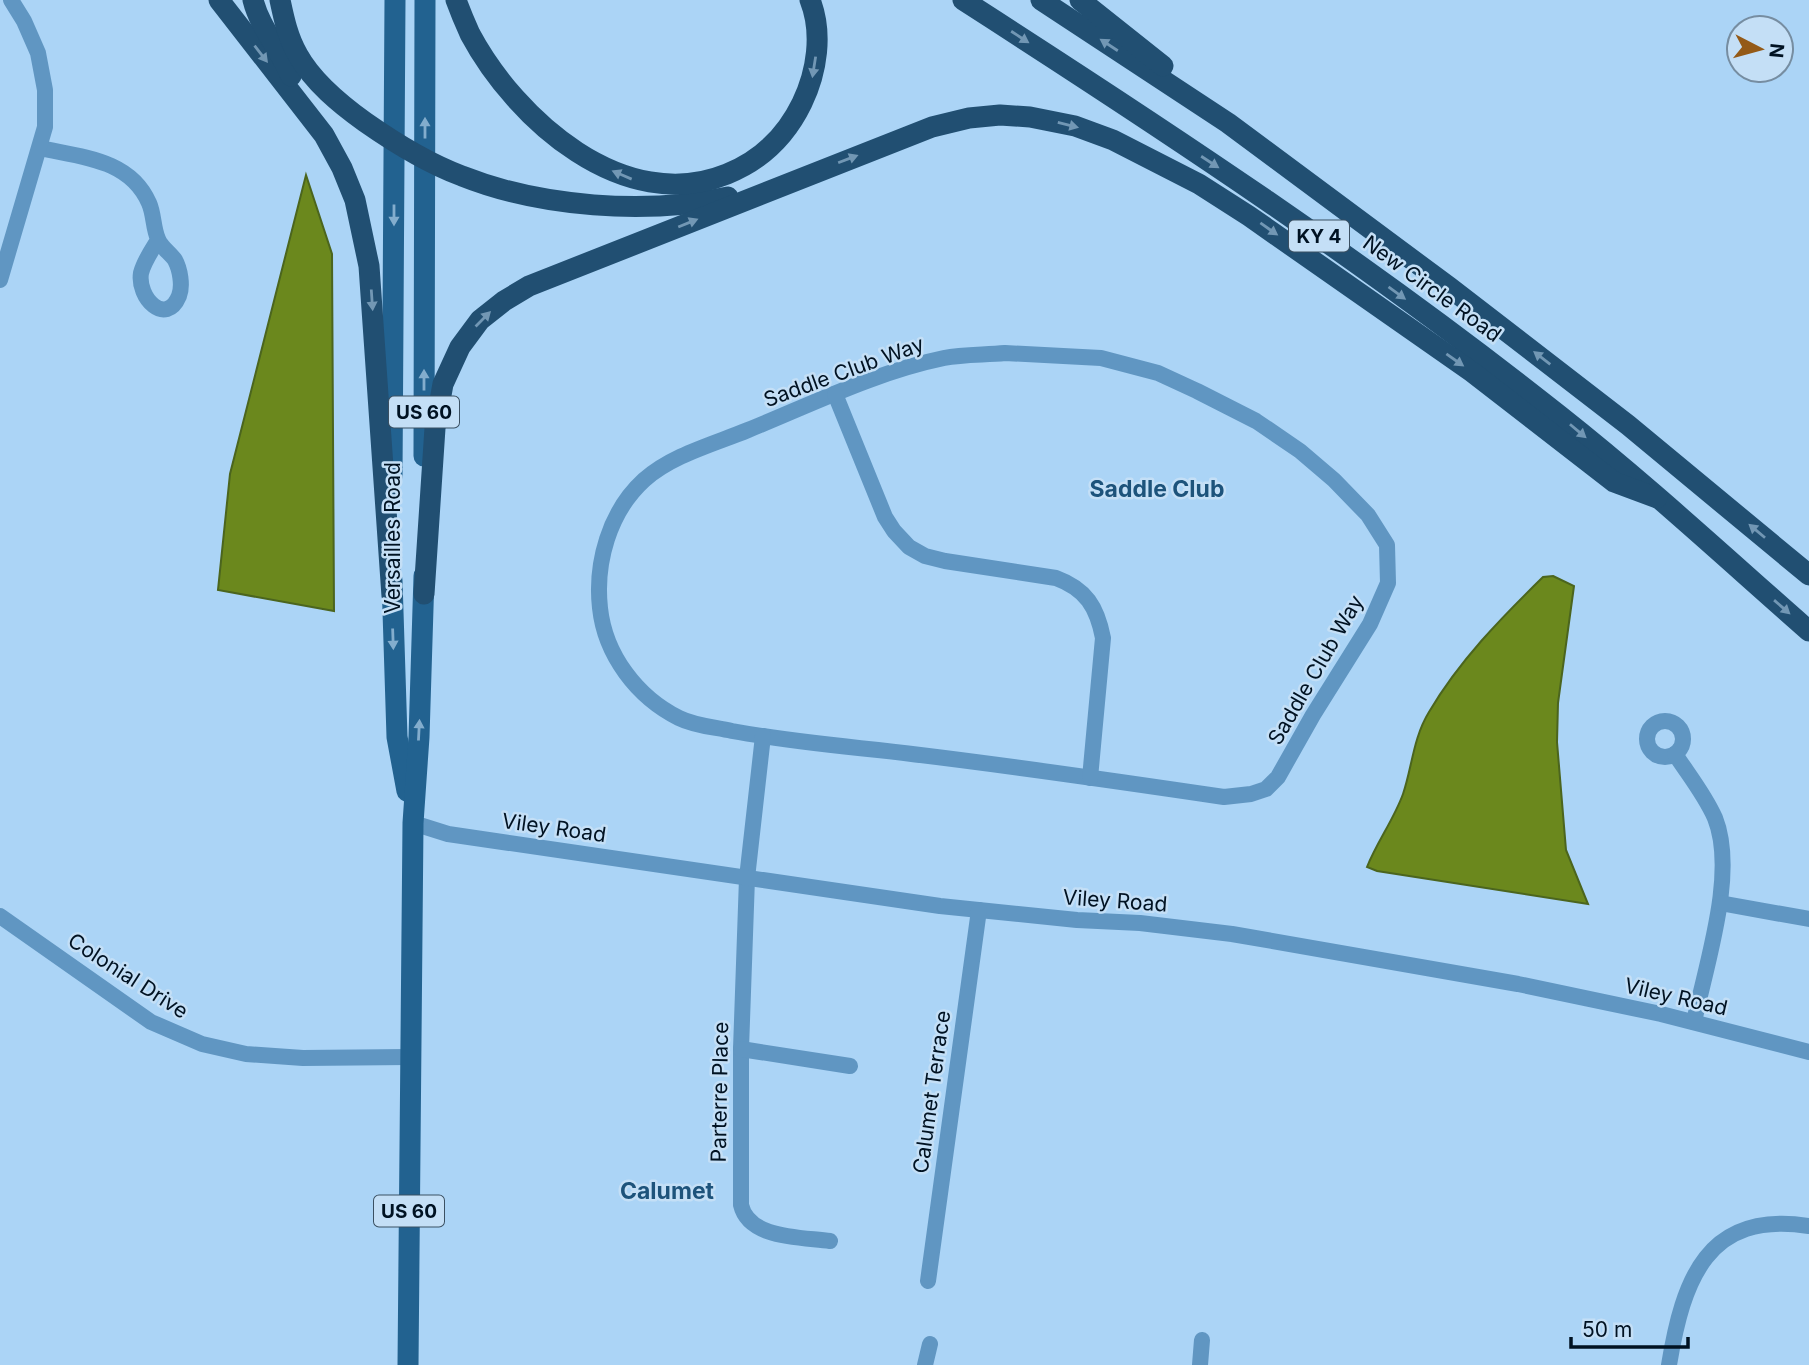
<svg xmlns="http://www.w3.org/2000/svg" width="1809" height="1365" viewBox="0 0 1809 1365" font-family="Inter,sans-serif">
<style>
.water{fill:#6b881d;stroke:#4b651e;stroke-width:2}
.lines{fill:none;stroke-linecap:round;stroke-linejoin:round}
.minor{stroke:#6096c2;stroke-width:16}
.primary{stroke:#226290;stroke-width:21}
.motorway{stroke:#214f72;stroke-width:21}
.oneway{fill:#7297b4}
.oneway2{fill:#83adcd}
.labels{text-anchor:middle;stroke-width:5;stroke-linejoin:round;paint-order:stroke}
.shield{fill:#c4dff6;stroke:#3b5062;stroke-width:2}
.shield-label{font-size:19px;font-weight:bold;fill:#001222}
.street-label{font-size:21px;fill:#001222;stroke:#c4dff6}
.neighbourhood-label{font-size:23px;font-weight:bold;fill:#1d537b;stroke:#c4dff6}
</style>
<rect width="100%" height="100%" fill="#abd4f6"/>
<!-- water -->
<g class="water">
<path d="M306 175 332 254 334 611 218 590 230 474Z"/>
<path d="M1553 576 1574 586 1558 703 1557 742 1566 850 1588 904 1377 871 1367 867C1377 842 1394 819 1403 794 1412 768 1413 738 1429 712 1459 661 1501 618 1543 577Z"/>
</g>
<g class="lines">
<!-- minor -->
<g class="minor">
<path d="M40 148C81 157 130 159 149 203 154 214 153 228 158 239 161 247 170 253 175 260 180 269 183 286 179 296 166 327 137 298 141 273 144 261 152 250 158 240"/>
<path d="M0 280 45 127V90L38 53 24 21 11 0"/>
<path d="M1005 353 1101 358 1158 373 1197 391 1256 421 1300 451 1334 480 1368 515 1387 545 1388 583 1370 624 1313 715 1278 777 1266 789 1251 794 1224 797C1109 780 993 763 878 750 829 745 781 740 732 731 714 727 695 726 679 718 637 697 605 655 600 608 595 563 609 512 644 480 672 455 714 444 748 430 812 404 876 372 944 358 963 354 985 355 1005 353Z"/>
<path d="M835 394 885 517 894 531 909 547 925 556 945 561 1056 578C1086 589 1097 607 1103 638L1090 778"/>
<circle cx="1665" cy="739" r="18"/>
<path d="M763 736 747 878 741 1049V1205C749 1239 801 1237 830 1241"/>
<path d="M1675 754C1688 774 1705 795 1715 818 1737 873 1706 964 1694 1022"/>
<path d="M413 823 448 834 940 906 1077 920 1140 923 1232 934 1518 984 1661 1014 1809 1052"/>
<path d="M1720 903 1809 919"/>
<path d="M0 916 151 1022 202 1044 246 1054 303 1058 409 1057"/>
<path d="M741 1049 850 1066"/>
<path d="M928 1281 979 910"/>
<path d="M925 1365 930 1344"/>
<path d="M1200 1365 1202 1340"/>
<path d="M1669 1365C1683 1280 1707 1210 1809 1226"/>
</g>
<!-- primary -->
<g class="primary">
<path d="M424 456 425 0"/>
<path d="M392 477 395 0"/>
<path d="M392 580 397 737 407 791"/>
<path d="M408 1365 413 823 419 737 424 576"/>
</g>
<!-- motorway -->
<g class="motorway">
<path d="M219 0 324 135 342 168 355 200 369 266 392 596"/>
<path d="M253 0C260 28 280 49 291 76"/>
<path d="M280 0C284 19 288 38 298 55 313 82 340 104 365 122 395 143 427 163 462 176 540 207 646 215 728 197"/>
<path d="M456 0C460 11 465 23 470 34 516 120 624 216 727 174 762 160 786 136 802 103 817 72 823 33 810 0"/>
<path d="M963 0C1167 131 1370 265 1560 416 1646 484 1727 559 1809 631"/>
<path d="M1041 0 1228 123 1449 287 1628 425 1809 575"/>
<path d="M1080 0 1163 66"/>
<path d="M424 594 435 428 443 384 460 347 480 320 504 301 529 286 932 127 969 118 1000 115 1030 117 1075 126 1113 140 1199 184 1249 216 1472 372 1614 482 1657 498"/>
</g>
</g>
<!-- one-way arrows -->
<defs><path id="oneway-solid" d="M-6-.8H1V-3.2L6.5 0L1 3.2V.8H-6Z" transform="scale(1.75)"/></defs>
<g class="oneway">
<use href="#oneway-solid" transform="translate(1020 37) rotate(33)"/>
<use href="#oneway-solid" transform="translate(1109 45) rotate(-147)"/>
<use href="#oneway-solid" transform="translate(261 54) rotate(52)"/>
<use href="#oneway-solid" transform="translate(814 67) rotate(99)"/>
<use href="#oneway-solid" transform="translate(1068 125) rotate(14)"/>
<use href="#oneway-solid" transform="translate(848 159) rotate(-21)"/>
<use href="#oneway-solid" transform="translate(1210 162) rotate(33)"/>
<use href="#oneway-solid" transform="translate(622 175) rotate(-157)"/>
<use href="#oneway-solid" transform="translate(688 223) rotate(-22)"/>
<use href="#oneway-solid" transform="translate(1269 229) rotate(35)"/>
<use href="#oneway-solid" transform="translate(1397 293) rotate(36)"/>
<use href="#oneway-solid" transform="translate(372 300) rotate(86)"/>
<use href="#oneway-solid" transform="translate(483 319) rotate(-45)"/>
<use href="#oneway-solid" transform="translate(1542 358) rotate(-142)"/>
<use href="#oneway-solid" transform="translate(1455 360) rotate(35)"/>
<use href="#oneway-solid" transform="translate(1578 431) rotate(40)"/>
<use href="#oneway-solid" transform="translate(1757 531) rotate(-140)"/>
<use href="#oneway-solid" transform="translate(1782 607) rotate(41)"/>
</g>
<g class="oneway2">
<use href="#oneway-solid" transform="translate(425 128) rotate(-90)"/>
<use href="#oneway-solid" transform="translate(394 215) rotate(90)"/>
<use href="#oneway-solid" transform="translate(424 380) rotate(-90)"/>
<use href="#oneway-solid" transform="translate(393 639) rotate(88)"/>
<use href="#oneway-solid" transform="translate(419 730) rotate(-87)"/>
</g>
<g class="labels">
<!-- shield labels -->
<g class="shield">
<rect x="1289" y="220.5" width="60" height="31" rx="5"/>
<rect x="389" y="396.5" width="70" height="31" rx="5"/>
<rect x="374" y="1195.5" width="70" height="31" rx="5"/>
</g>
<g class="shield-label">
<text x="1319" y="243">KY 4</text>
<text x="424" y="419">US 60</text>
<text x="409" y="1218">US 60</text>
</g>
<!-- street labels -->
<g class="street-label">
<text transform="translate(1432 289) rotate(36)" y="7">New Circle Road</text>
<text transform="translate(844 372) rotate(-20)" y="7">Saddle Club Way</text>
<text transform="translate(393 538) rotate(-90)" y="7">Versailles Road</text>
<text transform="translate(1316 670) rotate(-60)" y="7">Saddle Club Way</text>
<text transform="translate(554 828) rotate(8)" y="7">Viley Road</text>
<text transform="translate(1115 901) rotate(4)" y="7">Viley Road</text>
<text transform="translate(128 976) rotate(33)" y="7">Colonial Drive</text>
<text transform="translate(1676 997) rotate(13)" y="7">Viley Road</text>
<text transform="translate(720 1092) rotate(-89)" y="7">Parterre Place</text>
<text transform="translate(932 1092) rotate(-82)" y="7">Calumet Terrace</text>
</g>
<!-- neighbourhood labels -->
<g class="neighbourhood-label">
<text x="1157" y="497">Saddle Club</text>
<text x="667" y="1199">Calumet</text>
</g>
</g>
<!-- north arrow -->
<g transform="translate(1760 49) rotate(96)"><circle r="33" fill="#c4dff6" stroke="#768da1" stroke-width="2"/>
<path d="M0-5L12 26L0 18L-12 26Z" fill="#945a17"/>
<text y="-10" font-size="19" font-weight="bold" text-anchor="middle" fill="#001222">N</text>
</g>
<!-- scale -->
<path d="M1571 1337v10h117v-10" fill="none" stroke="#001222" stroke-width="3.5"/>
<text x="1582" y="1337" font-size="21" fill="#001222" stroke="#c4dff6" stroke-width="5" paint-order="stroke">50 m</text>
</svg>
